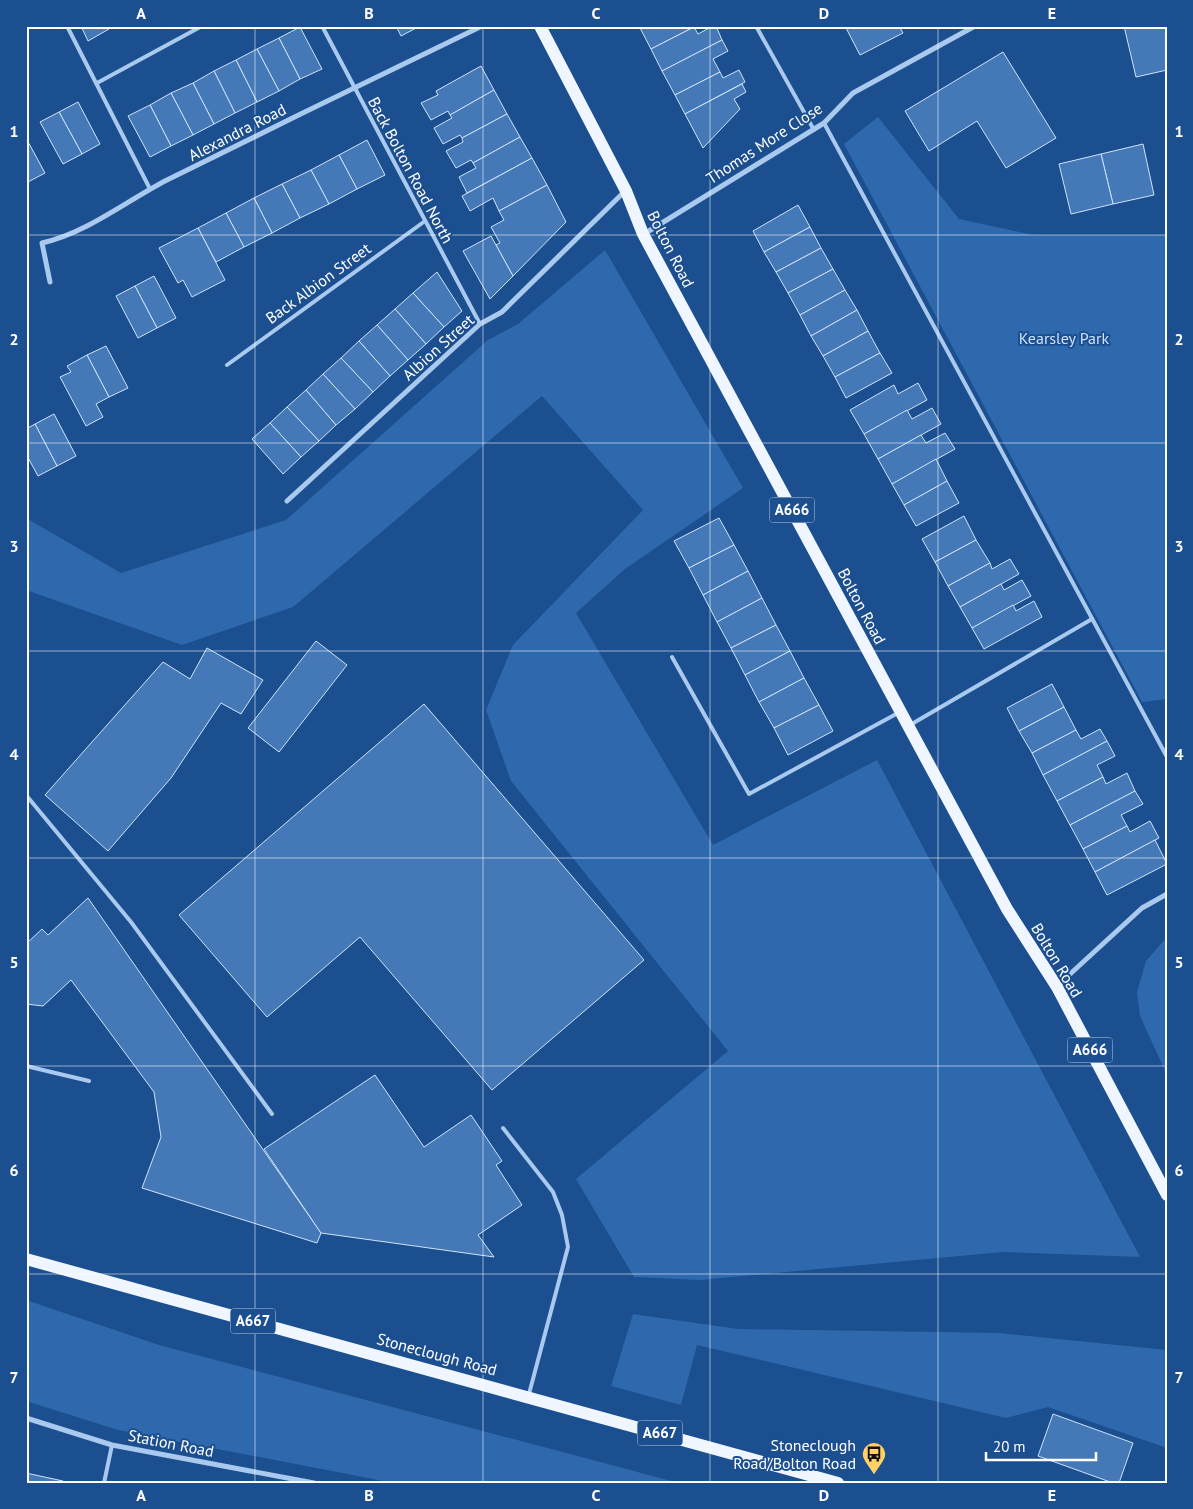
<svg xmlns="http://www.w3.org/2000/svg" width="1193" height="1509" viewBox="0 0 1193 1509" font-family="'PT Sans',sans-serif">
<style>
.green{fill:#2e69ad}
.building{fill:#4478b7;stroke:#cfe3fa}
.lines{fill:none;stroke-linecap:round;stroke-linejoin:round}
.lane{stroke:#a9c9ee;stroke-width:4}
.street{stroke:#a9c9ee;stroke-width:5}
.primary{stroke:#f0f6ff;stroke-width:12}
.grid{fill:none;stroke:#fff;stroke-width:1;stroke-opacity:0.55}
.labels{text-anchor:middle;stroke-width:4;stroke-linejoin:round;paint-order:stroke}
.shield{fill:#1b4f8f;stroke:#bbcadd;stroke-width:1}
.shield-label{font-size:15px;font-weight:bold;fill:#fff}
.street-label{font-size:16px;fill:#fff;stroke:#1b4f8f}
.park-label{font-size:16px;fill:#cfe3fa;stroke:#1b4f8f}
.poi-label{font-size:16px;fill:#fff;stroke:#1b4f8f;text-anchor:end}
.neatline{fill:none;stroke:#fff;stroke-width:2}
.grid-label{font-size:16px;text-anchor:middle;font-weight:bold;fill:#fff}
</style>
<rect width="100%" height="100%" fill="#1b4f8f"/>
<!-- green -->
<g class="green">
<path d="M878 117 959 219 1033 235H1167V699L1142 702 844 144Z"/>
<path d="M605 250 743 488 625 569 576 613 713 845 877 760 1140 1257 1003 1252 700 1280 634 1277 576 1179 728 1051 511 781 486 710 513 645 643 510 542 396 293 607 182 645 26 590V518L121 573 286 520 488 340 518 324Z"/>
<path d="M1167 937V1075L1140 1016 1137 992 1146 961Z"/>
<path d="M26 1300 159 1345 679 1483H394L118 1430 26 1401Z"/>
<path d="M633 1314 738 1329 999 1333 1167 1350V1448L1048 1407 1006 1418 697 1345 681 1405 611 1386Z"/>
</g>
<!-- building -->
<g class="building">
<path d="M81 26H108L109 29 88 41Z"/>
<path d="M396 26H420L401 36Z"/>
<path d="M639 26H694V27L651 49Z"/>
<path d="M713 26H716L722 40 662 71 651 49 694 27 698 34Z"/>
<path d="M845 26H899L903 33 860 55Z"/>
<path d="M1124 26H1167V70L1136 77Z"/>
<path d="M300 27 322 69 300 79 279 38Z"/>
<path d="M279 38 300 79 279 91 257 49Z"/>
<path d="M722 40 728 51 713 59 720 72 675 95 662 71Z"/>
<path d="M257 49 279 91 257 102 236 60Z"/>
<path d="M1003 52 1056 138 1006 168 977 121 929 151 905 111Z"/>
<path d="M236 60 257 102 235 113 214 71Z"/>
<path d="M481 66 494 90 450 115 448 111 431 120 421 103 438 95 436 91Z"/>
<path d="M739 70 745 82 685 114 675 95 720 72 723 78Z"/>
<path d="M214 71 235 113 214 124 193 83Z"/>
<path d="M193 83 214 124 193 135 171 93Z"/>
<path d="M742 84 746 92 734 99 740 109 703 148 685 114Z"/>
<path d="M494 90 507 114 462 138 460 135 443 144 434 128 452 118 450 115Z"/>
<path d="M171 93 193 135 171 146 150 105Z"/>
<path d="M78 102 100 144 82 154 59 112Z"/>
<path d="M150 105 171 146 150 157 128 116Z"/>
<path d="M59 112 82 154 63 164 40 122Z"/>
<path d="M507 114 520 137 473 163 471 160 456 168 446 151 463 142 462 138Z"/>
<path d="M520 137 532 158 467 193 459 177 476 168 473 163Z"/>
<path d="M26 138 45 173 26 183Z"/>
<path d="M367 140 385 175 357 189 339 155Z"/>
<path d="M1143 144 1154 195 1113 204 1101 154Z"/>
<path d="M1101 154 1113 204 1071 214 1059 164Z"/>
<path d="M339 155 357 189 329 204 311 170Z"/>
<path d="M532 158 547 185 499 211 493 198 470 211 462 196Z"/>
<path d="M311 170 329 204 300 218 282 184Z"/>
<path d="M282 184 300 218 272 233 254 198Z"/>
<path d="M547 185 566 222 513 276 496 245 500 243 491 227 504 220 499 211Z"/>
<path d="M254 198 272 233 244 247 226 213Z"/>
<path d="M798 205 810 227 764 252 753 231Z"/>
<path d="M226 213 244 247 216 262 198 228Z"/>
<path d="M810 227 821 248 776 272 764 252Z"/>
<path d="M198 228 225 280 192 297 183 280 178 283 159 248Z"/>
<path d="M491 236 513 276 490 299 463 251Z"/>
<path d="M821 248 833 269 788 293 776 272Z"/>
<path d="M833 269 845 290 800 315 788 293Z"/>
<path d="M437 272 462 311 444 327 413 293Z"/>
<path d="M154 276 176 318 157 328 135 286Z"/>
<path d="M135 286 157 328 138 338 116 296Z"/>
<path d="M845 290 857 310 811 336 800 315Z"/>
<path d="M413 293 444 327 426 344 395 309Z"/>
<path d="M395 309 426 344 408 360 377 325Z"/>
<path d="M857 310 868 331 823 356 811 336Z"/>
<path d="M377 325 408 360 390 376 359 341Z"/>
<path d="M868 331 880 353 835 377 823 356Z"/>
<path d="M359 341 390 376 373 392 341 358Z"/>
<path d="M106 346 128 388 109 397 87 355Z"/>
<path d="M880 353 892 373 846 398 835 377Z"/>
<path d="M87 355 109 397 96 404 103 417 86 426 60 377 71 372 67 366Z"/>
<path d="M341 358 373 392 355 409 323 374Z"/>
<path d="M323 374 355 409 336 425 306 390Z"/>
<path d="M918 383 927 400 864 434 850 410 894 385 898 394Z"/>
<path d="M306 390 336 425 319 441 287 407Z"/>
<path d="M287 407 319 441 301 457 270 423Z"/>
<path d="M932 408 941 424 878 459 864 434 907 410 912 419Z"/>
<path d="M54 414 76 456 57 466 35 424Z"/>
<path d="M270 423 301 457 283 474 252 439Z"/>
<path d="M35 424 57 466 38 476 26 454V429Z"/>
<path d="M945 433 955 449 892 484 878 459 921 435 926 443Z"/>
<path d="M936 459 947 481 904 505 892 484Z"/>
<path d="M947 481 959 503 916 526 904 505Z"/>
<path d="M964 516 976 540 935 562 922 539Z"/>
<path d="M719 518 734 545 689 568 674 541Z"/>
<path d="M976 540 990 563 948 586 935 562Z"/>
<path d="M734 545 748 571 703 595 689 568Z"/>
<path d="M1010 559 1019 574 960 607 948 586 990 563 992 569Z"/>
<path d="M748 571 762 598 717 622 703 595Z"/>
<path d="M1022 580 1031 596 972 628 960 607 1001 584 1004 590Z"/>
<path d="M762 598 776 625 731 648 717 622Z"/>
<path d="M1034 601 1042 617 984 649 972 628 1013 605 1016 611Z"/>
<path d="M776 625 790 651 745 675 731 648Z"/>
<path d="M316 641 347 665 279 752 248 728Z"/>
<path d="M207 648 263 680 241 714 221 703 171 778 108 851 45 795 163 662 190 679Z"/>
<path d="M790 651 804 678 759 702 745 675Z"/>
<path d="M804 678 819 705 774 728 759 702Z"/>
<path d="M1052 684 1064 707 1019 731 1007 708Z"/>
<path d="M424 704 644 960 492 1090 360 937 267 1017 179 915Z"/>
<path d="M819 705 833 731 788 755 774 728Z"/>
<path d="M1064 707 1076 730 1032 753 1019 731Z"/>
<path d="M1100 729 1107 741 1043 775 1032 753 1076 730 1081 739Z"/>
<path d="M1107 741 1115 756 1097 765 1103 777 1057 801 1043 775Z"/>
<path d="M1127 773 1135 791 1070 825 1057 801 1103 777 1106 784Z"/>
<path d="M1135 791 1143 804 1121 815 1127 826 1083 849 1070 825Z"/>
<path d="M1150 821 1159 838 1095 872 1083 849 1127 826 1130 832Z"/>
<path d="M1155 840 1167 864 1107 895 1095 872Z"/>
<path d="M88 898 321 1233 317 1243 142 1188 161 1137 154 1092 71 980 43 1006 26 1004V944L42 929 48 935Z"/>
<path d="M375 1075 424 1147 471 1115 502 1161 496 1165 522 1205 478 1235 494 1257 321 1233 264 1149Z"/>
<path d="M1053 1414 1133 1443 1119 1483H1113L1038 1456Z"/>
<path d="M26 1473 63 1481V1483H26Z"/>
</g>
<g class="lines">
<!-- lane -->
<g class="lane">
<path d="M67 26 150 189"/>
<path d="M322 26 480 324"/>
<path d="M756 26 814 130"/>
<path d="M97 83 202 26"/>
<path d="M824 123 1167 757"/>
<path d="M227 365 425 221"/>
<path d="M672 657 749 794 898 713"/>
<path d="M910 725 1092 619"/>
<path d="M26 795 131 922 272 1114"/>
<path d="M26 1066 89 1081"/>
<path d="M503 1128 553 1192 562 1215 568 1247 529 1394"/>
<path d="M104 1483 112 1445"/>
</g>
<!-- street -->
<g class="street">
<path d="M644 234 824 123 853 93 975 26"/>
<path d="M50 282 42 243C87 233 126 201 167 180 272 128 376 77 482 26"/>
<path d="M287 501 480 324 502 312 625 191"/>
<path d="M1057 986 1142 908 1167 894"/>
<path d="M26 1418 112 1445 314 1483"/>
</g>
<!-- primary -->
<g class="primary">
<path d="M540 26 626 191 643 234 1007 909 1057 987 1167 1195"/>
<path d="M26 1259 838 1483"/>
</g>
</g>
<!-- grid -->
<path class="grid" d="M255 26V1483M483 26V1483M710 26V1483M938 26V1483M26 235H1167M26 443H1167M26 651H1167M26 858H1167M26 1066H1167M26 1274H1167"/>
<!-- icons -->
<defs>
<g id="bus-pin" transform="scale(1.25)"><path d="M0 17L-7.5 6A9.5 9.5 0 1 1 7.5 6Z" fill="#ffd166" stroke="#1b4f8f"/><path d="M-5-6H5V4H4V6H2V4H-2V6H-4V4H-5ZM-3.5-4V0h7V-4ZM-3.5 1.2v1.5H-2V1.2ZM2 1.2v1.5H3.5V1.2Z" fill="#111"/></g>
</defs>
<g fill-rule="evenodd">
<use href="#bus-pin" x="874" y="1454"/>
</g>
<g class="labels">
<!-- shield labels -->
<g class="shield">
<rect x="769.5" y="497.5" width="45" height="25" rx="4"/>
<rect x="1067.5" y="1037.5" width="45" height="25" rx="4"/>
<rect x="230.5" y="1308.5" width="45" height="25" rx="4"/>
<rect x="637.5" y="1420.5" width="45" height="25" rx="4"/>
</g>
<g class="shield-label">
<text x="792" y="515">A666</text>
<text x="1090" y="1055">A666</text>
<text x="253" y="1326">A667</text>
<text x="660" y="1438">A667</text>
</g>
<!-- street labels -->
<g class="street-label">
<text transform="translate(237 132) rotate(-27)" y="6">Alexandra Road</text>
<text transform="translate(764 143) rotate(-33)" y="6">Thomas More Close</text>
<text transform="translate(411 170) rotate(62)" y="6">Back Bolton Road North</text>
<text transform="translate(671 249) rotate(63)" y="6">Bolton Road</text>
<text transform="translate(318 283) rotate(-36)" y="6">Back Albion Street</text>
<text transform="translate(438 347) rotate(-42)" y="6">Albion Street</text>
<text transform="translate(862 606) rotate(62)" y="6">Bolton Road</text>
<text transform="translate(1057 960) rotate(59)" y="6">Bolton Road</text>
<text transform="translate(437 1354) rotate(15)" y="6">Stoneclough Road</text>
<text transform="translate(171 1443) rotate(11)" y="6">Station Road</text>
</g>
<!-- park labels -->
<g class="park-label">
<text x="1064" y="344">Kearsley Park</text>
</g>
<!-- poi labels -->
<g class="poi-label">
<text x="856" y="1451">Stoneclough<tspan x="856" dy="18">Road/Bolton Road</tspan></text>
</g>
</g>
<!-- border -->
<rect width="1193" height="1509" fill="none" stroke="#1b4f8f" stroke-width="55"/>
<!-- scale -->
<path d="M986 1452v8h110v-8" fill="none" stroke="#ffffff" stroke-width="2.5"/>
<text x="993" y="1452" font-size="15" fill="#ffffff" stroke="#1b4f8f" stroke-width="4" paint-order="stroke">20 m</text>
<rect x="28" y="28" width="1138" height="1454" class="neatline"/>
<g class="grid-label">
<text x="141" y="19">A</text>
<text x="369" y="19">B</text>
<text x="596" y="19">C</text>
<text x="824" y="19">D</text>
<text x="1052" y="19">E</text>
<text x="14" y="137">1</text>
<text x="1179" y="137">1</text>
<text x="14" y="345">2</text>
<text x="1179" y="345">2</text>
<text x="14" y="552">3</text>
<text x="1179" y="552">3</text>
<text x="14" y="760">4</text>
<text x="1179" y="760">4</text>
<text x="14" y="968">5</text>
<text x="1179" y="968">5</text>
<text x="14" y="1176">6</text>
<text x="1179" y="1176">6</text>
<text x="14" y="1383">7</text>
<text x="1179" y="1383">7</text>
<text x="141" y="1501">A</text>
<text x="369" y="1501">B</text>
<text x="596" y="1501">C</text>
<text x="824" y="1501">D</text>
<text x="1052" y="1501">E</text>
</g>
</svg>
